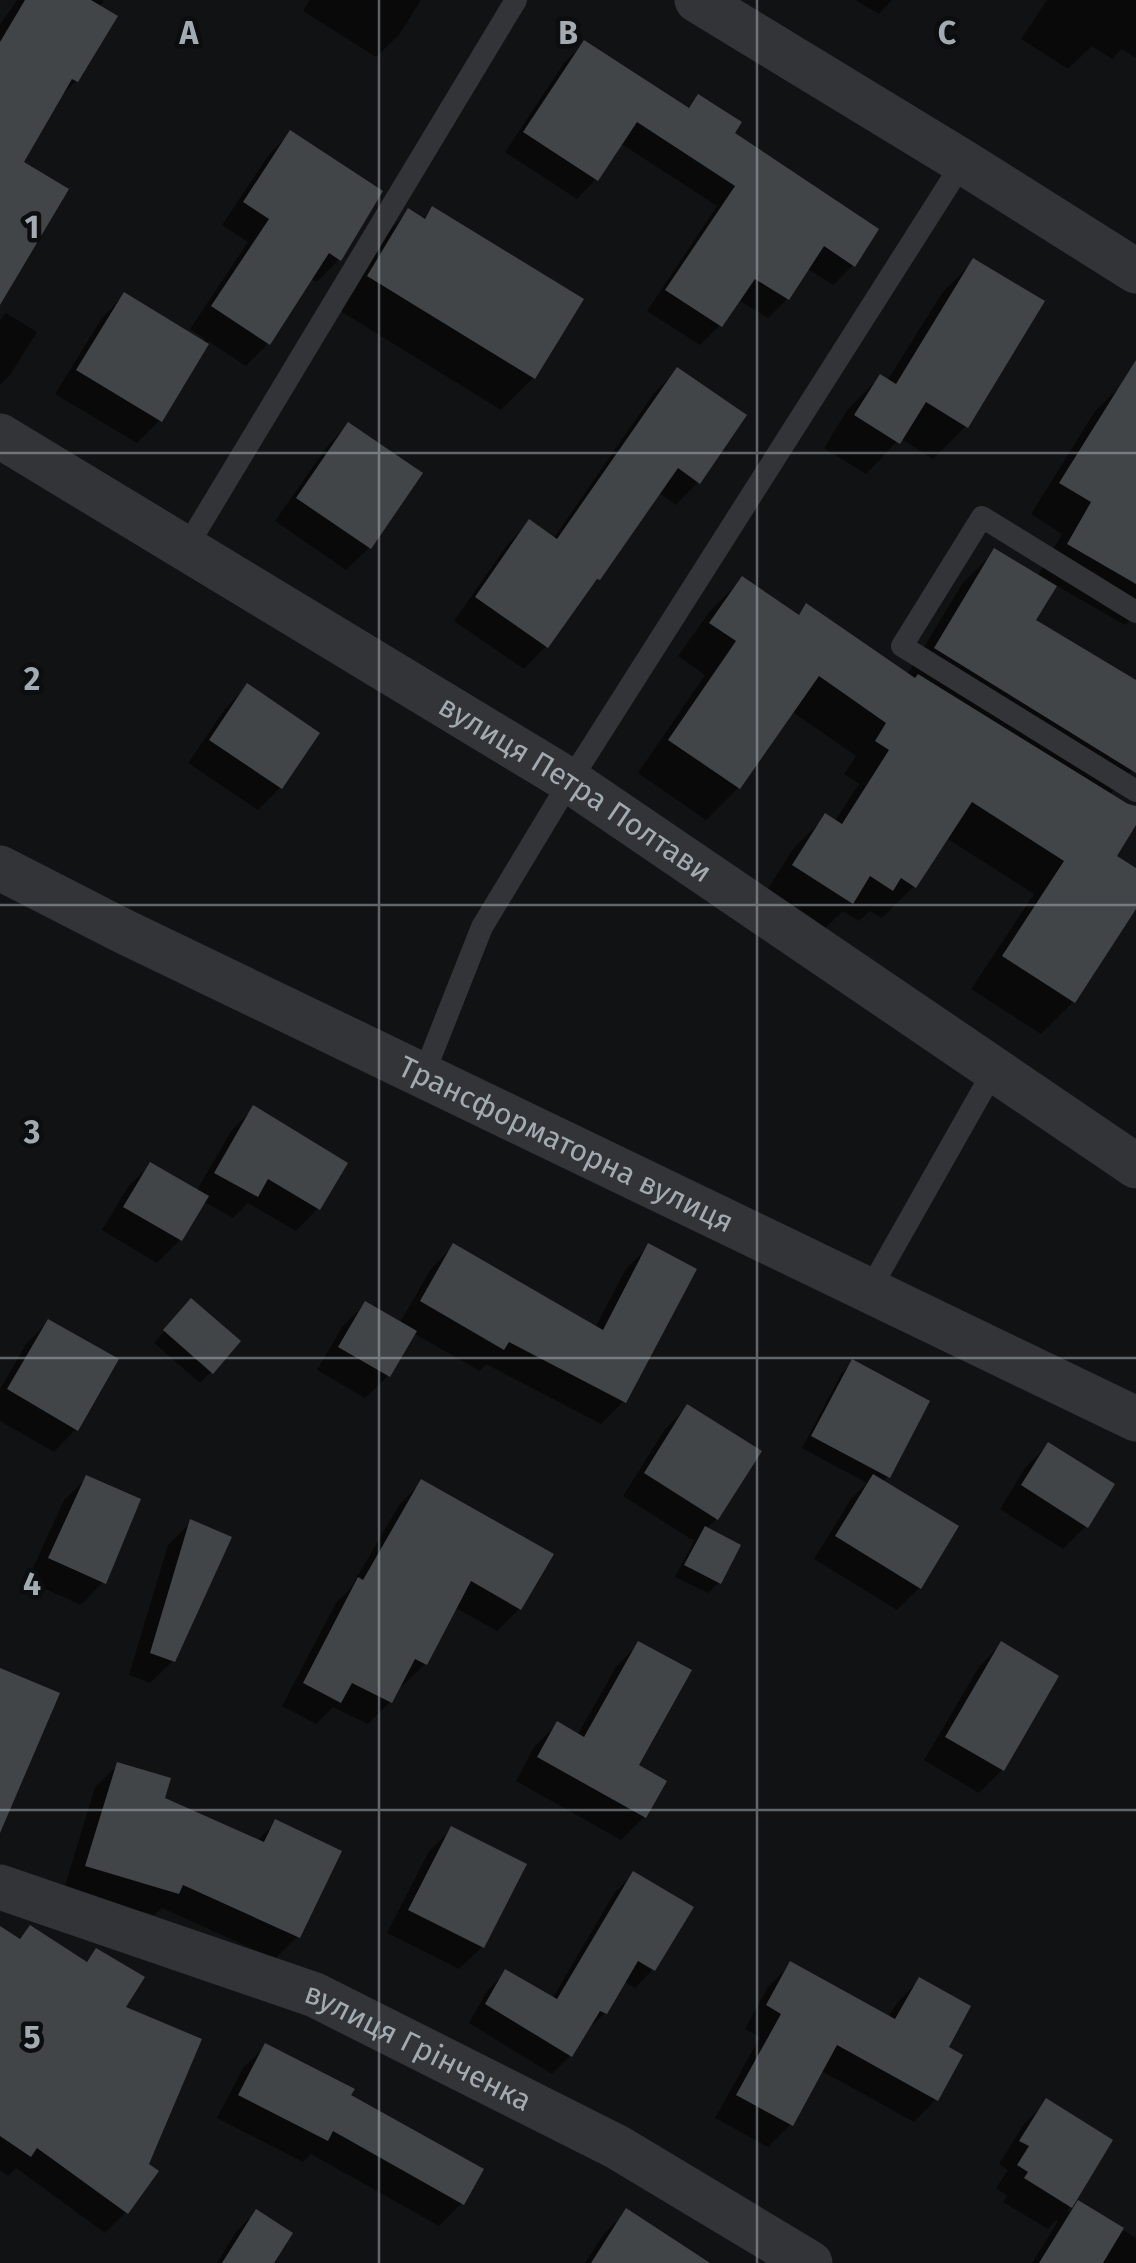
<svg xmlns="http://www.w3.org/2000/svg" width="1136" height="2263" viewBox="0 0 1136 2263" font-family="'Fira Sans',sans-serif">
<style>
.shadow{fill:#0007}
.building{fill:#424548}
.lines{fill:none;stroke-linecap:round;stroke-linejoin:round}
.lane{stroke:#333437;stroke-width:22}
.street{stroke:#333437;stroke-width:45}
.grid{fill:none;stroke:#a3abb2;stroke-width:2.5;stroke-opacity:0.55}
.labels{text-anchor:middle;stroke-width:9;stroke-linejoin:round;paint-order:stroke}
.street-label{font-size:30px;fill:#a3abb2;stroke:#0c0d0e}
.grid-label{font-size:32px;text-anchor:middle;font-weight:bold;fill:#a3abb2;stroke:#0c0d0e;stroke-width:9;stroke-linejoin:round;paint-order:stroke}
</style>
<rect width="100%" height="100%" fill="#111213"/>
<!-- shadow -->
<g class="shadow">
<path d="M17 0H104L99 8 76 81 57 100 21 163 0 300V25Z"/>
<path d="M310 0H421L399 35 376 57 303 11Z"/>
<path d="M855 0H892L879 14Z"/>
<path d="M1047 0H1136V58L1122 49 1112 59 1092 46 1068 69 1021 39Z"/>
<path d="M584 43 686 110 699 97 853 265 833 285 807 268 787 299 768 318 738 300 720 325 700 345 647 311 717 206 620 143 596 179 577 199 505 152 564 63Z"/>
<path d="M290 133 339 259 317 282 310 278 268 343 246 366 208 341 160 420 137 443 55 394 102 318 124 295 203 343 205 339 190 329 248 242 222 225 268 156Z"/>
<path d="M433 209 533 378 501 410 337 309 376 243 409 211 422 220Z"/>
<path d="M974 261 966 426 933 459 900 438 866 474 824 448 848 409 880 377 887 381 942 293Z"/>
<path d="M6 313 37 332 10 375 0 385V320Z"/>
<path d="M677 370 698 482 676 505 658 492 598 579 584 593 546 646 524 669 454 621 507 545 529 522 553 539 654 393Z"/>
<path d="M1126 381 1136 387V615L1125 625 1055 585 1033 621 1136 683V766L1109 795 1114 857 1136 871V904L1073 1002 1041 1034 971 989 1034 894 946 838 914 886 882 918 870 911 859 921 843 911 819 934 762 898 793 849 825 817 834 822 859 784 844 774 856 756 791 711 738 788 706 820 638 773 705 675 678 656 710 611 742 579 797 617 807 607 907 675 962 584 994 552 1037 577 1062 534 1031 514 1095 411Z"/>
<path d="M348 425 419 474 369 548 346 570 275 521 326 448Z"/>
<path d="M247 686 317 733 280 788 258 810 188 763 225 709Z"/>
<path d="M254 1108 318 1208 296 1231 248 1203 233 1218 203 1201 180 1240 157 1263 102 1230 128 1187 150 1165 196 1192 231 1131Z"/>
<path d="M453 1246 595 1328 626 1269 649 1246 624 1401 601 1424 486 1364 480 1371 413 1333 388 1376 365 1398 317 1370 342 1327 365 1304 399 1324 431 1269Z"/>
<path d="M180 1313 211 1372 200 1383 154 1343Z"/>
<path d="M48 1322 76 1429 54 1452 0 1421V1389L26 1344Z"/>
<path d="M852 1362 888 1476 882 1482 919 1588 897 1610 814 1559 851 1499 867 1483 802 1448 841 1374Z"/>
<path d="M688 1407 716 1519 706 1529 719 1582 708 1593 675 1577 694 1541 623 1496 665 1429Z"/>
<path d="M1048 1445 1086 1526 1063 1549 1000 1509 1025 1468Z"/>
<path d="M87 1478 103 1582 81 1605 27 1581 64 1500Z"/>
<path d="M422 1482 519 1609 497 1631 454 1607 425 1664 402 1686 399 1685 390 1702 368 1724 333 1707 316 1724 282 1706 336 1603 350 1589 399 1505Z"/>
<path d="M191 1522 173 1661 150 1683 129 1675 168 1545Z"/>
<path d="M638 1644 636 1766 644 1817 621 1840 516 1781 534 1747 557 1724 577 1736 616 1667Z"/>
<path d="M1001 1644 1056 1677 1002 1770 979 1793 924 1760 979 1667Z"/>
<path d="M118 1765 162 1800 256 1842 276 1822 298 1936 275 1959 162 1908 154 1915 64 1889 95 1787Z"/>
<path d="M452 1829 523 1865 482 1947 459 1969 387 1933 429 1851Z"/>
<path d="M634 1874 653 1969 635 1988 624 1981 605 2013 586 2031 571 2055 552 2074 469 2023 487 1991 506 1972 552 1999 615 1892Z"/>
<path d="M30 1928 85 1963 97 1951 122 2008 126 2212 105 2233 16 2168 8 2176 0 2170V1929L18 1940Z"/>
<path d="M791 1964 888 2018 897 2003 919 1980 945 2048 936 2099 914 2122 820 2070 791 2124 768 2147 715 2118 760 2037 745 2029 768 1987Z"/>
<path d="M266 2046 348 2096 462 2203 439 2226 311 2154 303 2162 217 2118 243 2068Z"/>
<path d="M1046 2102 1110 2141 1068 2210 1069 2212 1078 2203 1136 2238V2263H1032L1058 2221 1056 2220 1048 2229 1003 2202 1007 2196 996 2188 1008 2170 999 2164 1024 2124Z"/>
<path d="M256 2212 271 2263H217L236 2232Z"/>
<path d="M626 2212 706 2263H585L604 2234Z"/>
</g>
<!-- building -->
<g class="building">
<path d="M25 0H91L118 16 78 82 72 79 24 162 69 189 0 305V42Z"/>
<path d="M584 40 689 108 698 94 742 122 735 133 879 229 855 267 824 246 789 300 755 279 722 327 665 290 735 186 637 122 598 181 523 132Z"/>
<path d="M290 130 383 191 341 261 329 253 270 345 211 306 269 219 243 202Z"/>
<path d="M432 206 584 299 535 379 367 276 408 208 425 219Z"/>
<path d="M973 258 1045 301 968 428 926 402 900 444 854 415 880 374 896 384Z"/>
<path d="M124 292 209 344 162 422 76 370Z"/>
<path d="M1136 360V584L1067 544 1091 502 1059 483Z"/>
<path d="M677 367 747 415 700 484 678 468 600 580 597 579 548 648 475 597 529 519 557 539Z"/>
<path d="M348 422 423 473 371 549 296 498Z"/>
<path d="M994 548 1057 586 1036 620 1136 680V773L934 648Z"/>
<path d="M742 576 799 615 806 603 915 678 918 674 1128 804 1136 806V825L1117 856 1136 868V909L1075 1003 1002 956 1064 861 972 802 916 888 901 878 893 891 870 876 853 904 792 865 825 813 842 824 889 750 875 741 886 723 819 676 740 789 668 740 736 641 709 623Z"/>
<path d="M247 683 320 733 282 789 209 740Z"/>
<path d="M253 1105 348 1163 320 1210 268 1179 258 1197 214 1173Z"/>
<path d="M150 1162 209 1196 182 1241 123 1207Z"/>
<path d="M453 1243 603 1330 648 1243 697 1269 626 1403 509 1342 504 1350 420 1301Z"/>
<path d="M191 1298 241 1341 213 1374 163 1330Z"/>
<path d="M365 1301 417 1331 390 1377 338 1347Z"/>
<path d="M48 1319 119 1359 78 1431 7 1389Z"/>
<path d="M852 1359 930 1401 890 1478 811 1436Z"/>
<path d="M687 1404 762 1451 718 1520 644 1473Z"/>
<path d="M1048 1442 1115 1484 1088 1528 1021 1485Z"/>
<path d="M873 1474 959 1526 921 1589 835 1536Z"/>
<path d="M86 1475 141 1499 106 1584 48 1558Z"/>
<path d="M421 1479 554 1554 521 1610 471 1581 427 1665 415 1659 392 1703 352 1683 341 1703 303 1683 358 1577 363 1580Z"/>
<path d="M190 1519 232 1537 175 1662 150 1653Z"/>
<path d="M705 1526 741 1545 721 1584 684 1565Z"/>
<path d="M638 1641 692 1670 639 1765 667 1781 646 1818 537 1757 557 1721 584 1737Z"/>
<path d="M1001 1641 1059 1676 1004 1771 945 1737Z"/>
<path d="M0 1668 60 1693 0 1833Z"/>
<path d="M117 1762 171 1778 165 1798 264 1842 275 1819 342 1851 300 1938 183 1885 179 1894 85 1866Z"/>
<path d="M451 1826 527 1864 484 1948 408 1910Z"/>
<path d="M633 1871 694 1907 655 1971 638 1961 607 2014 600 2011 572 2057 485 2004 505 1969 557 1999Z"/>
<path d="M30 1925 87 1962 96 1948 145 1977 126 2007 202 2039 149 2164 159 2171 128 2214 37 2148 31 2157 0 2136V1926L20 1939Z"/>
<path d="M790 1961 895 2019 919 1977 971 2006 949 2047 963 2055 938 2101 837 2045 793 2126 736 2095 781 2014 766 2005Z"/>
<path d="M265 2043 355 2089 351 2095 484 2169 464 2205 333 2131 328 2141 238 2095Z"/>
<path d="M1046 2098 1113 2140 1072 2208 1024 2178 1028 2172 1017 2165 1029 2146 1019 2141Z"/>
<path d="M1078 2200 1124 2228 1103 2263H1039Z"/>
<path d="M626 2208 710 2263H591Z"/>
<path d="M256 2209 293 2233 274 2263H222Z"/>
</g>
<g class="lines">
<!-- lane -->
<g class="lane">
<path d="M186 548 516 0"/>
<path d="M1136 612 982 517 902 646 1136 791"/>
<path d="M423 1076 482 927 570 781 963 162"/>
<path d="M869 1291 994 1070"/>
</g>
<!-- street -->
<g class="street">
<path d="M697 0 963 162 1136 271"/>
<path id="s1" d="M0 436 570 781 1136 1166"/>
<path id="s2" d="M0 868 123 931 1136 1419"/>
<path id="s3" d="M0 1887 315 1995 617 2147 810 2263"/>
</g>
</g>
<!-- grid -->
<path class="grid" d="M379 0V2263M757 0V2263M0 453H1136M0 905H1136M0 1358H1136M0 1810H1136"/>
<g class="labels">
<!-- street labels -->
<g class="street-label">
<text dy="10" stroke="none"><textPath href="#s1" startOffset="675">вулиця Петра Полтави</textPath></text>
<text dy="10" stroke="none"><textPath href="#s2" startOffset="630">Трансформаторна вулиця</textPath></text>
<text dy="10" stroke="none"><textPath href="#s3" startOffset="448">вулиця Грінченка</textPath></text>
</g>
</g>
<g class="grid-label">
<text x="189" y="44">A</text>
<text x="568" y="44">B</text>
<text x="947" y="44">C</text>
<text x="32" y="238">1</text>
<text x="32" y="690">2</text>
<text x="32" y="1143">3</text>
<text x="32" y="1595">4</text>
<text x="32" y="2048">5</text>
</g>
</svg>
